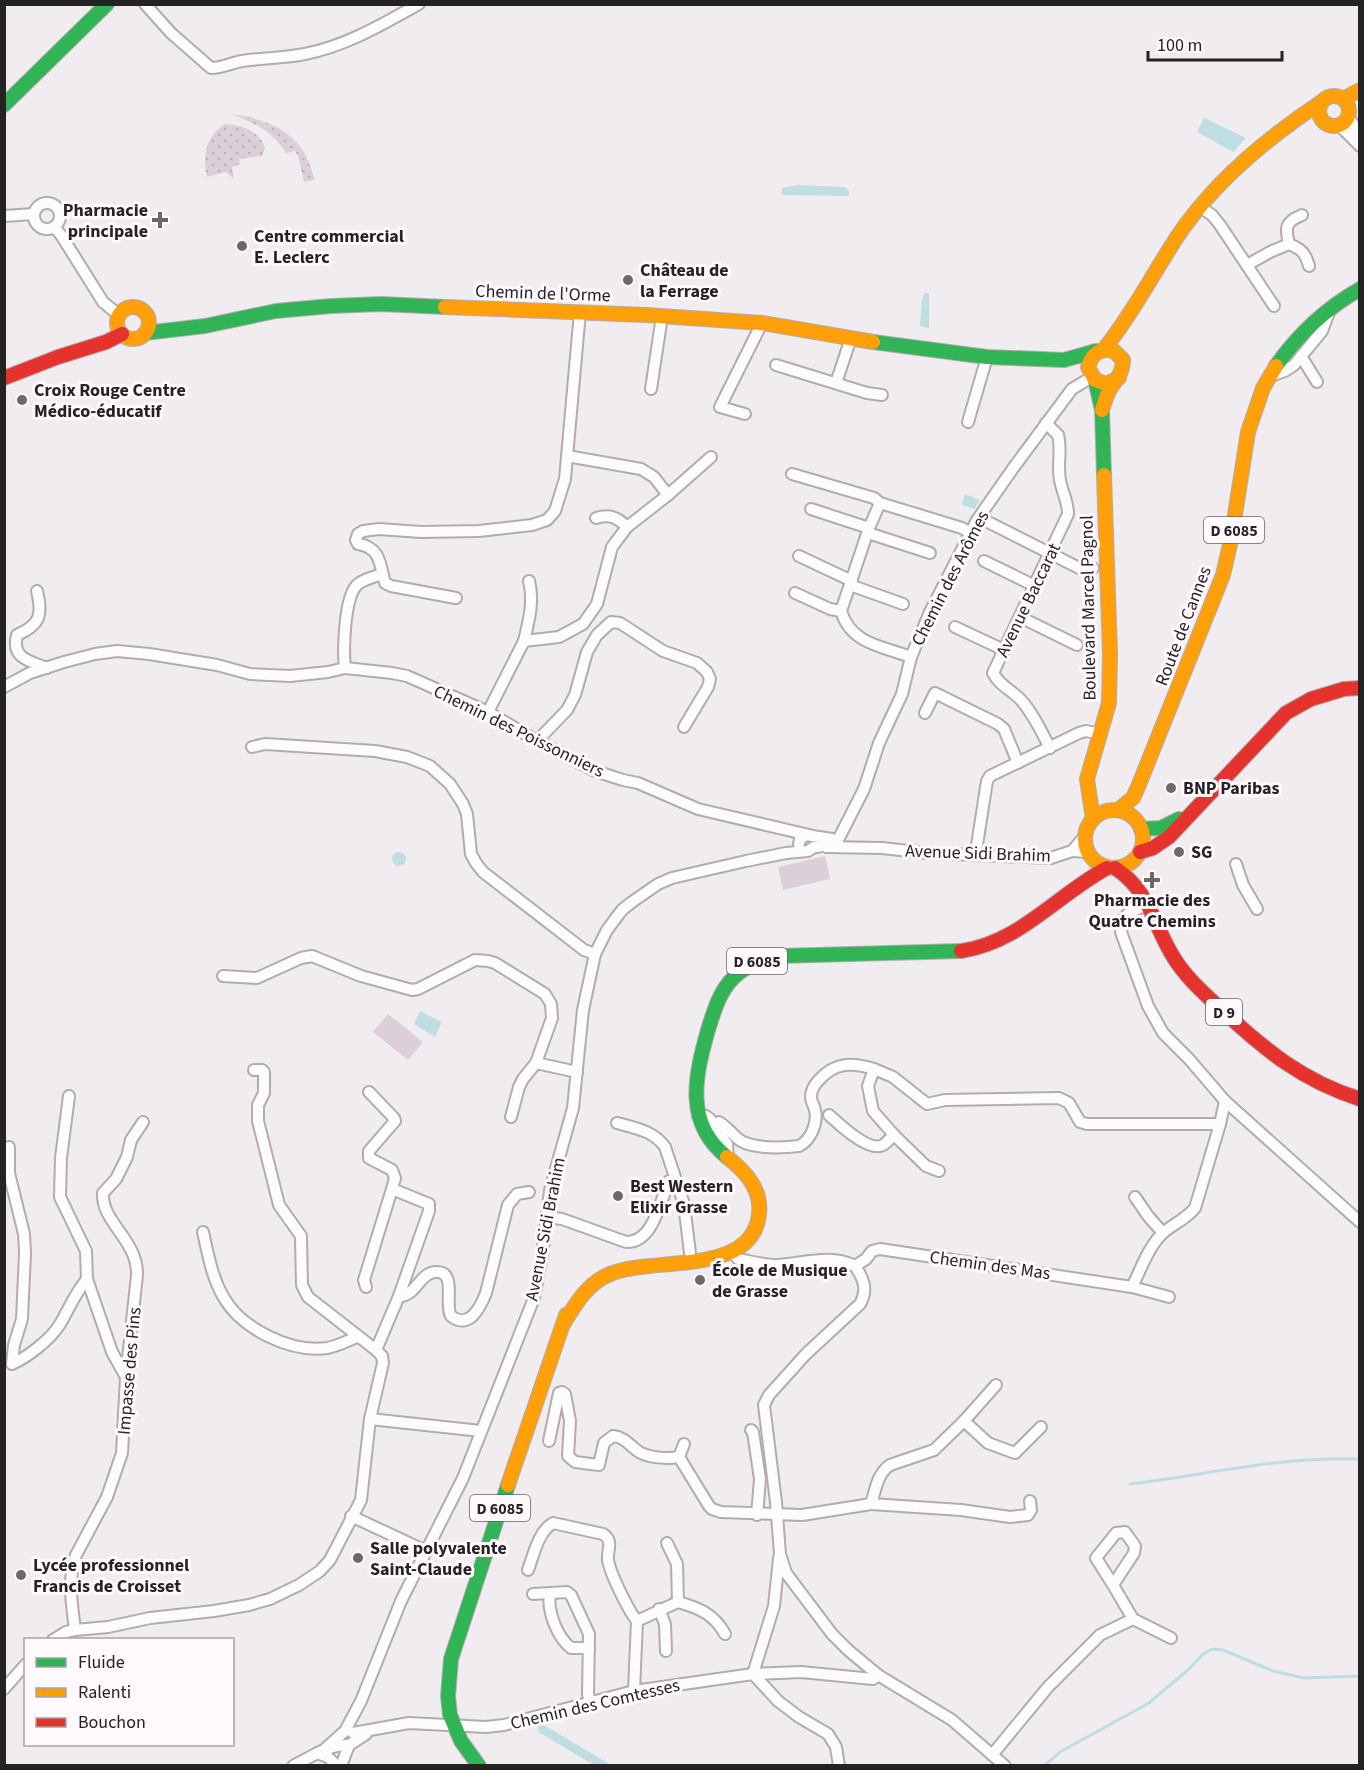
<svg xmlns="http://www.w3.org/2000/svg" width="1364" height="1770" viewBox="0 0 1364 1770" font-family="'Source Sans 3',sans-serif">
<style>
.grass{fill:url(#grass-dots)}
.park{fill:#ddcfd9}
.water{fill:#bedee3}
.lines{fill:none;stroke-linecap:round;stroke-linejoin:round}
.stream{stroke:#bedee3;stroke-width:3}
.canal{stroke:#bedee3;stroke-width:9}
.street-casing{stroke:#b0acaf;stroke-width:14}
.fast-casing{stroke:#b0acaf;stroke-width:16}
.slow-casing{stroke:#b0acaf;stroke-width:16}
.jam-casing{stroke:#b0acaf;stroke-width:16}
.street{stroke:#fdfcfd;stroke-width:10}
.fast{stroke:#30b455;stroke-width:14}
.slow{stroke:#ff9f0a;stroke-width:14}
.jam{stroke:#e5322d;stroke-width:14}
.poi-dot{fill:#6c696b;stroke:#fff9fd;stroke-width:2}
.labels{text-anchor:middle;stroke-width:6;stroke-linejoin:round;paint-order:stroke}
.shield{fill:#fff9fd;stroke:#666265;stroke-width:1.5}
.shield-label{font-size:16px;font-weight:bold;fill:#252224}
.poi-label{font-size:18px;font-weight:bold;fill:#252224;stroke:#fff9fd;text-anchor:start}
.street-label{font-size:18px;fill:#252224;stroke:#fff9fd}
</style>
<defs>
<pattern id="grass-dots" width="8" height="8" patternUnits="userSpaceOnUse" patternTransform="scale(1.5)"><rect width="8" height="8" fill="#ddcfd9"/><path d="M2 2h.1M6 6h.1" fill="none" stroke="#beb1ba" stroke-width="1.8" stroke-linecap="round"/></pattern>
</defs>
<rect width="100%" height="100%" fill="#f1ecef"/>
<!-- grass -->
<g class="grass">
<path d="M231 114C255 117 283 125 299 145 307 155 311 168 315 180L304 182 298 156 295 151 286 153C272 131 255 123 231 114Z"/>
<path d="M225 124C242 125 260 131 265 148L262 156 239 159 240 164 232 167 234 179 226 172 207 177C202 157 206 135 225 124Z"/>
</g>
<!-- park -->
<g class="park">
<path d="M825 856 830 879 783 890 778 867Z"/>
<path d="M388 1014 423 1042 408 1060 373 1032Z"/>
</g>
<!-- water -->
<g class="water">
<path d="M1204 118 1246 138 1233 152 1197 132Z"/>
<path d="M798 185 845 187 849 191V196L784 195 782 194V188Z"/>
<path d="M925 292 929 294V327L928 328 920 326 922 300Z"/>
<path d="M965 494 980 500 975 509 962 505Z"/>
<circle cx="399" cy="859" r="7"/>
<path d="M420 1011 442 1022 435 1037 414 1024Z"/>
</g>
<g class="lines">
<!-- stream -->
<g class="stream">
<path d="M1130 1484C1206 1475 1282 1456 1360 1459"/>
<path d="M1044 1766 1060 1752 1149 1703 1189 1669 1202 1655 1212 1649 1223 1650 1273 1671 1304 1678 1360 1676"/>
</g>
<!-- canal -->
<path class="canal" d="M542 1729 604 1766"/>
<!-- street casing -->
<g class="street-casing">
<g id="street">
<path d="M145 4 171 33 211 68C222 68 231 63 242 61 263 58 284 58 305 54 346 46 383 24 419 4"/>
<path d="M1348 116 1360 135"/>
<path d="M1339 125 1360 146"/>
<circle cx="47" cy="216" r="13"/>
<path d="M1200 207 1212 215 1220 225 1274 306"/>
<path d="M4 216 34 214"/>
<path d="M54 227 61 235 103 302 119 315"/>
<path d="M1289 244C1301 249 1305 252 1309 266"/>
<path d="M1247 265 1270 252 1289 244C1285 227 1285 222 1302 215"/>
<path d="M1301 356 1317 382"/>
<path d="M776 365 867 393 882 395"/>
<path d="M1271 376 1285 371 1294 365 1322 331 1331 307"/>
<path d="M836 383 851 338"/>
<path d="M651 389 662 316"/>
<path d="M745 414 720 407 762 323"/>
<path d="M968 422 987 357"/>
<path d="M1046 423 1058 435C1062 450 1057 465 1060 480 1062 492 1068 501 1068 514L993 673C999 685 1011 690 1020 699 1033 713 1041 731 1050 748"/>
<path d="M567 456 641 469 654 477 668 495"/>
<path d="M792 474 874 498 880 503 962 528 970 533"/>
<path d="M880 503 869 528 841 611C851 644 881 646 911 657"/>
<path d="M811 509 869 528"/>
<path d="M596 518C610 514 617 517 627 527"/>
<path d="M990 523 1083 570 1093 568"/>
<path d="M868 533 930 553"/>
<path d="M799 556 852 581"/>
<path d="M984 561 1035 586"/>
<path d="M850 585 903 604"/>
<path d="M37 591C43 615 40 625 17 635 11 658 29 661 47 668"/>
<path d="M795 593 830 609 841 611"/>
<path d="M456 598 391 586 385 583C380 566 381 547 358 544L356 540 358 534 363 531 379 529 421 532 479 531 532 525 547 520 555 511 565 479 580 312"/>
<path d="M1020 617 1077 645"/>
<path d="M955 627 1004 650"/>
<path d="M524 641C529 620 534 602 529 581"/>
<path d="M345 668C343 651 344 598 357 585 363 579 374 577 382 574"/>
<path d="M4 687 30 673 64 662 95 654 117 651 149 654 217 665 250 674 290 676 328 672 345 668 392 673 407 676 488 712 537 741 595 771 623 780 638 783 698 809 809 835"/>
<path d="M488 712 524 641 559 637 583 624 597 604 612 547 627 527 668 495 711 457"/>
<path d="M925 713 935 693 998 724 1004 729 1018 763"/>
<path d="M537 741 567 710 575 695 587 652 597 635 611 622 620 623 663 651 697 663 707 672 710 679 708 687 684 727"/>
<path d="M252 747 265 744 375 751 407 757 430 766 450 784 463 804 467 814 471 854 476 863 483 872 584 950 595 954"/>
<path d="M799 844 800 839 806 835 832 839"/>
<path d="M977 845 987 781 990 776 1079 733 1086 731 1101 734"/>
<path d="M818 847 838 840 864 789 879 743 902 694 911 657 930 612 977 520 1014 467 1072 389 1092 377"/>
<path d="M826 847 882 848 927 853 1051 858 1072 851 1085 836"/>
<path d="M1072 851 1088 852"/>
<path d="M1236 864 1243 885 1257 909"/>
<path d="M1148 904 1129 913 1124 918 1121 932 1148 1006 1163 1033 1189 1059 1225 1101 1360 1222"/>
<path d="M223 976 257 978 301 958 312 956 361 976 412 990 418 989 475 960 488 961 495 963 545 994 551 1004 552 1018 536 1063 523 1079 519 1087 511 1117"/>
<path d="M536 1063 577 1072"/>
<path d="M369 1092 394 1118 395 1121 369 1151V1158L392 1170 395 1178 392 1189 429 1204V1211L399 1296 376 1350"/>
<path d="M69 1096 61 1158 60 1197 86 1251 87 1279 112 1352 126 1377"/>
<path d="M829 1115C839 1124 869 1153 883 1145 887 1143 890 1138 894 1135"/>
<path d="M698 1116H706L710 1119 727 1144 728 1158"/>
<path d="M617 1123C635 1128 654 1131 665 1147L684 1204 690 1253"/>
<path d="M714 1125 719 1122C728 1127 733 1136 741 1141 756 1149 783 1148 799 1146 811 1140 818 1123 815 1110 814 1105 811 1102 811 1097 811 1090 815 1084 819 1080 835 1062 852 1062 874 1069"/>
<path d="M9 1147V1173L24 1234 25 1253 22 1319 14 1345 12 1364C28 1357 51 1339 60 1324 69 1309 75 1293 87 1279"/>
<path d="M939 1171 926 1166 894 1135 873 1111 868 1086 874 1069 893 1077 927 1104 945 1100 1059 1098 1069 1103 1080 1122 1087 1124H1220"/>
<path d="M1135 1197 1148 1216 1163 1233"/>
<path d="M547 1217 562 1219 626 1242C653 1243 660 1202 669 1181L675 1179"/>
<path d="M203 1232C208 1254 212 1278 224 1298 242 1329 291 1353 327 1348 338 1346 347 1341 357 1337"/>
<path d="M732 1252 738 1259C750 1261 764 1265 776 1265 802 1264 830 1253 855 1266 864 1279 868 1290 860 1304L806 1354 769 1395 764 1405 776 1502 780 1554 786 1573 832 1634 848 1650 878 1675 952 1720 1005 1766"/>
<path d="M855 1266 866 1259 872 1251 880 1249 1132 1287C1141 1269 1149 1245 1164 1232 1175 1223 1186 1219 1195 1208L1220 1124 1225 1101"/>
<path d="M366 1287 364 1280 392 1189"/>
<path d="M1132 1287 1169 1297"/>
<path d="M399 1296C416 1297 420 1271 437 1272 457 1272 444 1304 451 1316 469 1330 480 1308 486 1293L508 1205 517 1194 529 1192"/>
<path d="M370 1419 481 1431"/>
<path d="M964 1421 988 1443 1015 1453 1041 1427"/>
<path d="M751 1430 753 1432 760 1479 757 1515"/>
<path d="M549 1441 559 1393 562 1392 565 1394 570 1421 568 1456 575 1462 599 1465 604 1443 613 1436C626 1437 630 1447 641 1453 651 1458 668 1459 679 1457L684 1444"/>
<path d="M679 1457 709 1506 712 1509 721 1512 802 1515 871 1504C876 1489 877 1474 890 1465L934 1450 964 1421 996 1385"/>
<path d="M871 1504 961 1510 1010 1517 1028 1515 1031 1510 1030 1501"/>
<path d="M351 1516 426 1551"/>
<path d="M667 1543 677 1564 678 1602"/>
<path d="M779 1558 774 1606 753 1674 778 1701 799 1717 828 1734 836 1747 839 1766"/>
<path d="M528 1570C534 1554 538 1532 553 1523L603 1534C614 1541 607 1549 608 1560 610 1573 628 1610 637 1621L634 1691"/>
<path d="M1113 1585 1096 1558 1116 1533 1125 1532 1135 1546 1134 1553 1113 1585 1133 1619"/>
<path d="M533 1594 567 1592 571 1595 589 1634 588 1694 590 1704"/>
<path d="M550 1594C547 1611 557 1637 571 1648H589"/>
<path d="M659 1609 665 1624 666 1651"/>
<path d="M637 1621 678 1602C699 1608 714 1614 725 1634"/>
<path d="M75 1630C72 1604 67 1581 76 1555L107 1497 122 1453 126 1377 137 1275C138 1240 101 1222 103 1193L116 1179 127 1157 131 1140 143 1122"/>
<path d="M53 1640 66 1632 75 1630 108 1627 150 1618 214 1611 249 1605 270 1599 299 1585 320 1571 330 1560 361 1500 370 1419 383 1363 382 1356 376 1350 308 1297 302 1285 301 1236 279 1205 258 1121V1105L264 1093V1072L262 1070H254"/>
<path d="M4 1689 26 1664"/>
<path d="M353 1733 409 1723 486 1727 504 1725 634 1691 753 1674 801 1672 873 1679 878 1675"/>
<path d="M326 1748 345 1731 361 1701 401 1601 463 1478 534 1298 542 1256 550 1190 573 1108 583 1010 595 954 607 930 622 910 632 902 658 884 672 878 746 861 786 853 808 851 814 847"/>
<path d="M317 1753 328 1757 337 1766"/>
<path d="M992 1755 1048 1687 1100 1635 1133 1619 1171 1638"/>
<path d="M293 1766C311 1757 329 1744 349 1745L366 1734"/>
<path d="M341 1766 349 1745"/>
</g>
</g>
<!-- fast casing -->
<g class="fast-casing">
<g id="fast">
<path d="M4 105 107 4"/>
<path d="M145 333 205 326 276 311 331 306 381 304 445 307"/>
<path d="M873 342 987 357 1064 360 1096 351"/>
<path d="M1276 366C1299 333 1325 309 1360 289"/>
<path d="M1095 380 1102 410 1104 475"/>
<path d="M1141 829 1161 828 1179 819"/>
<path d="M727 1157C684 1123 695 1076 708 1030 714 1011 719 992 734 977 747 965 762 959 779 956L961 951"/>
<path d="M479 1766 461 1741 450 1715 448 1696 451 1659 508 1485"/>
</g>
</g>
<!-- slow casing -->
<g class="slow-casing">
<g id="slow">
<circle cx="1334" cy="111" r="15"/>
<path d="M1343 99 1360 90"/>
<path d="M445 307 646 315 762 323 873 342"/>
<circle cx="133" cy="323" r="16"/>
<path d="M1105 348C1133 313 1153 274 1177 237 1214 182 1268 137 1323 101"/>
<path d="M1102 410C1104 404 1106 397 1109 391 1115 380 1123 374 1123 360L1114 351C1100 347 1092 354 1088 367L1095 380 1106 384 1119 378"/>
<path d="M1118 810 1133 798 1138 787 1223 575 1231 540 1248 432 1263 388 1276 366"/>
<circle cx="1114" cy="839" r="29"/>
<path d="M1093 819 1087 779 1109 703 1110 654 1104 475"/>
<path d="M564 1323C576 1303 588 1283 610 1274 652 1256 753 1277 759 1214 762 1189 745 1171 727 1157"/>
<path d="M508 1485 566 1315"/>
</g>
</g>
<!-- jam casing -->
<g class="jam-casing">
<g id="jam">
<path d="M4 378 58 357 106 342 122 334"/>
<path d="M1140 852 1153 848 1169 837 1286 713 1311 699 1344 689 1360 688"/>
<path d="M1115 868C1150 891 1153 925 1174 958 1187 979 1206 995 1223 1011 1266 1051 1303 1081 1360 1099"/>
<path d="M961 951C1019 943 1057 895 1107 868"/>
</g>
</g>
<!-- street -->
<use href="#street" class="street"/>
<!-- fast -->
<use href="#fast" class="fast"/>
<!-- slow -->
<use href="#slow" class="slow"/>
<!-- jam -->
<use href="#jam" class="jam"/>
</g>
<!-- markers -->
<g class="poi-dot">
<path d="M157 211h6v6h6v6h-6v6h-6v-6h-6v-6h6z"/>
<circle cx="242" cy="246" r="6"/>
<circle cx="628" cy="280" r="6"/>
<circle cx="22" cy="400" r="6"/>
<circle cx="1171" cy="788" r="6"/>
<circle cx="1179" cy="852" r="6"/>
<path d="M1149 871h6v6h6v6h-6v6h-6v-6h-6v-6h6z"/>
<circle cx="618" cy="1196" r="6"/>
<circle cx="700" cy="1280" r="6"/>
<circle cx="358" cy="1558" r="6"/>
<circle cx="21" cy="1575" r="6"/>
</g>
<g class="labels">
<!-- shield labels -->
<g class="shield">
<rect x="1204" y="517" width="60" height="26" rx="4.5"/>
<rect x="727" y="948" width="60" height="26" rx="4.5"/>
<rect x="1206" y="999" width="36" height="26" rx="4.5"/>
<rect x="470" y="1495" width="60" height="26" rx="4.5"/>
</g>
<g class="shield-label">
<text x="1234" y="536">D 6085</text>
<text x="757" y="967">D 6085</text>
<text x="1224" y="1018">D 9</text>
<text x="500" y="1514">D 6085</text>
</g>
<!-- poi labels -->
<g class="poi-label">
<text x="148" y="216" text-anchor="end">Pharmacie<tspan x="148" dy="21">principale</tspan></text>
<text x="254" y="242">Centre commercial<tspan x="254" dy="21">E. Leclerc</tspan></text>
<text x="640" y="276">Château de<tspan x="640" dy="21">la Ferrage</tspan></text>
<text x="34" y="396">Croix Rouge Centre<tspan x="34" dy="21">Médico-éducatif</tspan></text>
<text x="1183" y="794">BNP Paribas</text>
<text x="1191" y="858">SG</text>
<text x="1152" y="906" text-anchor="middle">Pharmacie des<tspan x="1152" dy="21">Quatre Chemins</tspan></text>
<text x="630" y="1192">Best Western<tspan x="630" dy="21">Elixir Grasse</tspan></text>
<text x="712" y="1276">École de Musique<tspan x="712" dy="21">de Grasse</tspan></text>
<text x="370" y="1554">Salle polyvalente<tspan x="370" dy="21">Saint-Claude</tspan></text>
<text x="33" y="1571">Lycée professionnel<tspan x="33" dy="21">Francis de Croisset</tspan></text>
</g>
<!-- street labels -->
<g class="street-label">
<text transform="translate(543 293) rotate(2)" y="6">Chemin de l'Orme</text>
<text transform="translate(950 578) rotate(-63)" y="6">Chemin des Arômes</text>
<text transform="translate(1028 600) rotate(-64)" y="6">Avenue Baccarat</text>
<text transform="translate(1088 608) rotate(-91)" y="6">Boulevard Marcel Pagnol</text>
<text transform="translate(1183 626) rotate(-69)" y="6">Route de Cannes</text>
<text transform="translate(519 731) rotate(26)" y="6">Chemin des Poissonniers</text>
<text transform="translate(978 853) rotate(2)" y="6">Avenue Sidi Brahim</text>
<text transform="translate(545 1229) rotate(-79)" y="6">Avenue Sidi Brahim</text>
<text transform="translate(990 1265) rotate(8)" y="6">Chemin des Mas</text>
<text transform="translate(129 1371) rotate(-85)" y="6">Impasse des Pins</text>
<text transform="translate(595 1704) rotate(-13)" y="6">Chemin des Comtesses</text>
</g>
</g>
<!-- border -->
<rect width="1364" height="1770" fill="none" stroke="#252224" stroke-width="12"/>
<!-- legend -->
<rect x="24" y="1638" width="210" height="108" fill="#fff9fd" stroke="#a8a3a6" stroke-width="1.5"/>
<rect x="36" y="1658" width="30" height="9" fill="#30b455" stroke="#a8a3a6" stroke-width="1.5"/>
<text x="78" y="1668" font-size="18" fill="#252224">Fluide</text>
<rect x="36" y="1688" width="30" height="9" fill="#ff9f0a" stroke="#a8a3a6" stroke-width="1.5"/>
<text x="78" y="1698" font-size="18" fill="#252224">Ralenti</text>
<rect x="36" y="1718" width="30" height="9" fill="#e5322d" stroke="#a8a3a6" stroke-width="1.5"/>
<text x="78" y="1728" font-size="18" fill="#252224">Bouchon</text>
<!-- scale -->
<path d="M1148 51v9h134v-9" fill="none" stroke="#252224" stroke-width="3"/>
<text x="1157" y="51" font-size="18" fill="#252224" stroke="#fff9fd" stroke-width="4.5" paint-order="stroke">100 m</text>
</svg>
